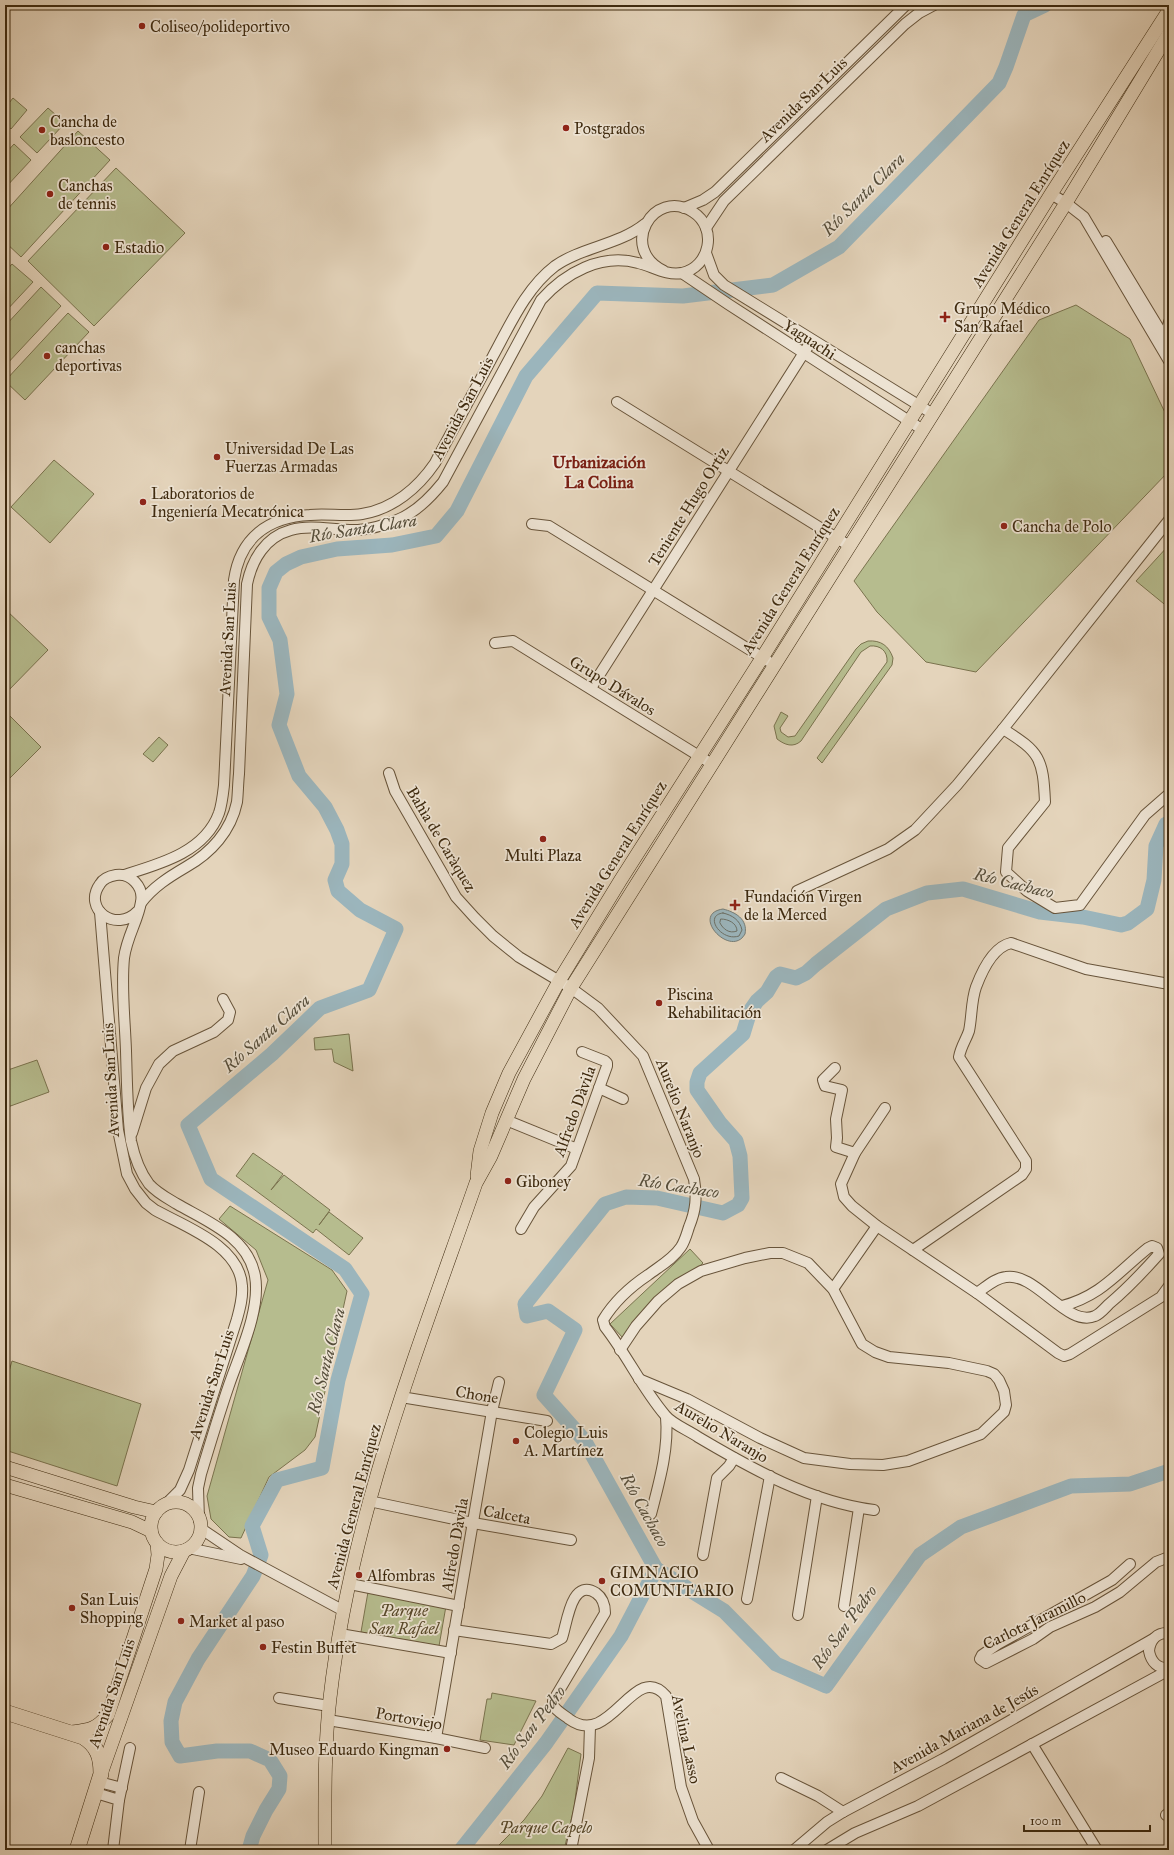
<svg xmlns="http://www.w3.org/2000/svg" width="1174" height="1855" viewBox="0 0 1174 1855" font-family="'IM FELL Great Primer',serif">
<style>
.green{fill:#b6bc8e;stroke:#7a734e}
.water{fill:#9bb5bc;stroke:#767d77}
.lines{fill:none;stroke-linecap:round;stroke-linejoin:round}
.shore{stroke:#6c7066;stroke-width:1}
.river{stroke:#9bb5bc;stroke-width:15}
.minor-casing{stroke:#68543a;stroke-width:12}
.major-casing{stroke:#3e2a0f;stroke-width:14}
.highway-casing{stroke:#3e2a0f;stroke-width:16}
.minor{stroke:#ede3d3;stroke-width:10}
.major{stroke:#e4d4bb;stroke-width:13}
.highway{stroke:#e4d4bb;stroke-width:15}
.poi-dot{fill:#8f2418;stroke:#ede3d3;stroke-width:1.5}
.labels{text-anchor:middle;stroke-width:3.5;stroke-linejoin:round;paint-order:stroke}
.poi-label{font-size:16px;fill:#3e2a0f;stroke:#ede3d3;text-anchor:start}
.street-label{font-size:16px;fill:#3e2a0f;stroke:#ede3d3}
.park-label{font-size:16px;font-style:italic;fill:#564728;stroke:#ede3d3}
.water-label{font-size:17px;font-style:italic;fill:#554d3a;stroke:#ede3d3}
.neighbourhood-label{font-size:17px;font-weight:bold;fill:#7a1f14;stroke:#ede3d3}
</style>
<rect width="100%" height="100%" fill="#e4d4bb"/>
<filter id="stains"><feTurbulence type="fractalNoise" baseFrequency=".005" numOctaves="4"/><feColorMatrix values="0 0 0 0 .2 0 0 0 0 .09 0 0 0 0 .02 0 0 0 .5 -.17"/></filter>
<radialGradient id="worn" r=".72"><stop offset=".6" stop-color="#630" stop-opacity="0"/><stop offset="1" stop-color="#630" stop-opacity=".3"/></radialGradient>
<!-- green -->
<g class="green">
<path d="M13 98 27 110 11 129 5 124V108Z"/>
<path d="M48 108 65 123 37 153 20 137Z"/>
<path d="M78 131 110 160 21 257 5 242V212Z"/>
<path d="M14 144 31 160 5 188V154Z"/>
<path d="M116 168 185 233 94 326 28 261Z"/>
<path d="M12 264 33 282 5 312V272Z"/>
<path d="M41 287 61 306 5 366V326Z"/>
<path d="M1076 305 1130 339 1169 421V471L976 672 926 662 877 612 854 581 1039 320Z"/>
<path d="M68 313 89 332 25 400 5 381Z"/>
<path d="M54 460 94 494 50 543 11 507Z"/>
<path d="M1169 545V608L1136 581Z"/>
<path d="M6 610 48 650 5 694V611Z"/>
<path d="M868 641C881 640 889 646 893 658L892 665 822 763 817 758 887 662C888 651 880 645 870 646L861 652 801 741C793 748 785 745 777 739L774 726 781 712 788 716 780 728 781 732 788 737 795 736 856 649 861 644Z"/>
<path d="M5 711 41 747 5 783Z"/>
<path d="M159 737 168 745 153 762 143 754Z"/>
<path d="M349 1034 353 1071 334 1062 332 1049 315 1050 314 1038Z"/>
<path d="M37 1060 49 1092 5 1108V1071Z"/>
<path d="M253 1153 283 1174 271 1190 284 1175 330 1210 319 1225 329 1212 363 1238 349 1255 316 1229 313 1233 236 1176Z"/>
<path d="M230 1206 332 1270 347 1291 315 1437 305 1450 269 1477 241 1538 229 1537 211 1519 207 1496 268 1280 256 1250 219 1219Z"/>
<path d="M690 1249 703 1263 623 1338 610 1324Z"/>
<path d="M12 1361 141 1404 117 1486 5 1450V1385Z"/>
<path d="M368 1592 446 1606 439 1646 361 1632Z"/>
<path d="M492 1693 536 1701 514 1745 480 1740 487 1699H491Z"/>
<path d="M568 1748 581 1754 574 1808 564 1850H494L524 1820 542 1796Z"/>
</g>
<!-- water -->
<path class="water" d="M723 909C735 912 748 919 745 934 731 959 689 914 723 909Z"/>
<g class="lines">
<!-- shore -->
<g class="shore">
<path d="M723 913C732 915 740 920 742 930L739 936C721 942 703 915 723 913Z"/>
<path d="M721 919C728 919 737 923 737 931 729 934 723 929 720 923Z"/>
</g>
<!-- river -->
<g class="river">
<path d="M656 1569 584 1440 544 1395 575 1330 548 1311 527 1316 525 1304 605 1204 626 1197 657 1198 723 1213 738 1205 742 1198 740 1156 736 1141 720 1123 697 1090V1082L700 1073 743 1034 750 1011 757 1001 767 992 776 977 780 974 796 978 806 973 816 964 886 909 927 893 963 889 1040 912 1083 917 1121 925 1128 923 1147 909 1154 880 1156 846 1166 824 1169 823"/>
<path d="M249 1850 253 1836 266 1810 279 1789 280 1776 270 1760 250 1751H217L180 1756 172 1742 171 1721 175 1702 198 1659 253 1576 261 1555 252 1526 277 1480 322 1468 338 1380 362 1294 345 1269 211 1179 188 1125 272 1054 320 1008 369 990 396 929 360 910 338 891 335 880 342 864V844L337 830 325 807 299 776 279 725 287 694 280 640 269 617V588L276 572 286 564 301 557 337 549 392 545 436 536 457 511 526 376 597 293 683 296 773 285 839 247 999 83 1006 67 1024 15 1045 5"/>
<path d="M461 1850 546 1743 621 1636 656 1569 724 1611 776 1664 826 1686 920 1555 961 1527 1071 1486 1130 1484 1169 1471"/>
</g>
<!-- minor casing -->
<g class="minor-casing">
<g id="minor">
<path d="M1051 194 1066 203 1084 217 1169 361"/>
<path d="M684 208 703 200 715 192 906 5"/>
<path d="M706 228 724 201 905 24 919 13 934 5"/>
<path d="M1106 241 1169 345"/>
<path d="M706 253 714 275 724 285 933 414"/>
<path d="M682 273 728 304 923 430"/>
<path d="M1164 341 1169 322"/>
<path d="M617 402 848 545"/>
<path d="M532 524 549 526 768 661"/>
<path d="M495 643 513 641 712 764"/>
<path d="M591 688 812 340"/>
<path d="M1003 729C1040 752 1043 758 1045 802L1008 848 1006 872 1027 891 1055 908 1080 905 1145 815 1169 794"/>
<path d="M389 773 395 791 456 897 475 918 493 936 519 957 571 988 598 1008 643 1056 694 1179C697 1197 696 1210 689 1227 687 1233 685 1241 681 1247 673 1259 660 1266 648 1275 630 1287 614 1302 603 1320L605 1327C627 1355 642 1388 665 1415 672 1424 688 1430 698 1437 752 1469 811 1502 874 1510"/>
<path d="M124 875C160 864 205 852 219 813 222 804 223 794 224 785L234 580C240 538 268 517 310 515 327 513 345 517 362 514 393 509 418 488 435 463 454 427 474 392 493 356 510 325 526 288 555 266 582 247 619 245 645 224"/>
<path d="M797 891 888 849 915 830 957 785 1003 729 1169 520"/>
<path d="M141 903C153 887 169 877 186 867 211 853 231 831 237 802 238 793 238 783 239 774L247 584C252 560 265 537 291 530 312 524 336 531 358 530 370 529 385 525 397 520 415 513 431 497 443 482L541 300C565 273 601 253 638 263 652 266 666 276 682 273 710 267 718 228 693 212 653 187 618 249 664 271"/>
<path d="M138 911C116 934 82 909 100 884 103 879 110 876 116 875 131 873 144 887 141 902 138 921 127 936 124 958 121 989 125 1020 126 1051 127 1081 127 1111 131 1141 134 1155 140 1172 149 1184 157 1193 167 1198 177 1204 208 1222 248 1237 255 1276 261 1309 240 1353 229 1385 219 1414 210 1444 201 1474L198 1488 199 1520"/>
<path d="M100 912 118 1130 127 1174 135 1189 146 1203 155 1210C186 1227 240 1246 242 1286 243 1297 240 1308 237 1319L189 1470 180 1490 165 1505"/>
<path d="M835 1068 823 1080 825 1086 842 1090 836 1119 837 1138 836 1147 855 1153"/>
<path d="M599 1088 623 1099"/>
<path d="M885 1108 855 1153 841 1184 844 1197 852 1206 877 1226 977 1293 1058 1353 1064 1356 1070 1354 1161 1297 1169 1286"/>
<path d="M506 1120 577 1149"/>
<path d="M132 1133 146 1088 159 1064 173 1051 214 1032 228 1020 230 1012 223 999"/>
<path d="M521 1229 534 1207 571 1166 607 1066V1063L605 1061 582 1052"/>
<path d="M913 1250 1022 1175 1026 1169V1161L959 1057C961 1046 966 1040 969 1031 972 1017 971 1001 976 987 982 971 993 947 1011 943L1086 969 1169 984"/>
<path d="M833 1289 877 1226"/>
<path d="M977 1293C986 1287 995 1278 1006 1277 1036 1272 1067 1328 1095 1316 1100 1314 1105 1308 1109 1304 1127 1289 1143 1272 1159 1254L1157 1248 1152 1246 1148 1248C1118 1272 1101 1296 1062 1306"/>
<path d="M620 1350 636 1326 658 1301 678 1284 701 1271 745 1258 770 1253H783L808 1263 833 1289 862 1344 875 1352 889 1357 949 1363 987 1371 994 1374 999 1380 1004 1391 1006 1405 1004 1412 981 1434 908 1461 883 1465 850 1464 804 1458 760 1438 687 1399 639 1379"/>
<path d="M401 1397 547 1421"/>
<path d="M369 1501 473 1523 571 1540"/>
<path d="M651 1514C659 1483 669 1449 666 1417"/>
<path d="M200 1528 240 1555 344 1611"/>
<path d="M188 1548 241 1559"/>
<path d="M703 1555 717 1478 729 1466 734 1458"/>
<path d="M1130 1564 1112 1580 998 1644 982 1655 980 1659 986 1663 1033 1639 1050 1627 1095 1607 1120 1592 1156 1562 1169 1557"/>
<path d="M350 1584 459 1606"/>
<path d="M747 1599 770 1476"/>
<path d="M844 1606 859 1508"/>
<path d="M798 1615 817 1496"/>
<path d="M454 1630 551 1644 562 1638C567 1624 571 1577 596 1593 603 1598 605 1606 605 1613L553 1701V1705C556 1711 564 1715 569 1719 611 1750 634 1659 666 1696L681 1787 693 1821 709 1850"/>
<path d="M1169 1633C1157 1632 1150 1640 1149 1651 1151 1662 1158 1669 1169 1668"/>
<path d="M340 1634 451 1653"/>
<path d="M279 1698 329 1706"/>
<path d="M328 1720 436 1738 485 1748"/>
<path d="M436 1738 492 1411 499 1382"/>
<path d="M1032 1744 1097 1850"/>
<path d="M781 1778 818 1796 843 1812"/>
<path d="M99 1782 122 1788"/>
<path d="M96 1793 119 1800 113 1850"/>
<path d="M119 1800 130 1748"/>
<path d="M1166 1815 1169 1813"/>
<path d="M190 1850 199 1792"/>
<path d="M571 1850 589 1758 590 1726"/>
<path d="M794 1850 827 1822 843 1812 943 1759 1153 1639"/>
<path d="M827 1850 855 1833 918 1806 1169 1670"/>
</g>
</g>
<!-- major casing -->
<g class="major-casing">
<g id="major">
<path d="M477 1176 480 1151 492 1113 509 1073 559 981 620 881 762 658 1051 194 1169 10"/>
<path d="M5 1467 134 1507 156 1512"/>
<path d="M5 1485 132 1522 151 1531"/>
<circle cx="176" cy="1527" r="25"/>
<path d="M72 1732C90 1730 96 1729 108 1715L156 1569 158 1555 157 1543"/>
<path d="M101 1774 171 1576 184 1551"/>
<path d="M325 1850C325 1799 324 1749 330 1698 350 1520 417 1352 476 1183L491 1156 524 1079 571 988 1066 203 1169 33"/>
</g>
</g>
<!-- highway casing -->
<g class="highway-casing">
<path id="highway" d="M5 1712 83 1737C98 1746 101 1758 101 1774L77 1850"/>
</g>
<!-- minor -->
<use href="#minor" class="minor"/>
<!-- major -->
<use href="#major" class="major"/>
<!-- highway -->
<use href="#highway" class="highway"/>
</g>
<!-- markers -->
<g class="poi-dot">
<circle cx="142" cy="26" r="4"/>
<circle cx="566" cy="128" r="4"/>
<circle cx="42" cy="130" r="4"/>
<circle cx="50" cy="194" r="4"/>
<circle cx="106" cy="247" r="4"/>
<path d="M943 311h4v4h4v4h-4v4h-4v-4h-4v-4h4z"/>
<circle cx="47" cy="356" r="4"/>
<circle cx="217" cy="457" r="4"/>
<circle cx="143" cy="502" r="4"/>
<circle cx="1004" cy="526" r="4"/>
<circle cx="543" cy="839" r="4"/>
<path d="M733 899h4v4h4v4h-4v4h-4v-4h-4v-4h4z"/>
<circle cx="659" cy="1003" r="4"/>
<circle cx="508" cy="1181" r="4"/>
<circle cx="516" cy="1441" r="4"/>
<circle cx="359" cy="1575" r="4"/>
<circle cx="602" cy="1581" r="4"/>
<circle cx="72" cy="1608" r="4"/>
<circle cx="181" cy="1621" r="4"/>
<circle cx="263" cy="1647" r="4"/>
<circle cx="447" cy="1749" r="4"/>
</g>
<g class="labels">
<!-- poi labels -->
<g class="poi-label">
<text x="150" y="32">Coliseo/polideportivo</text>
<text x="50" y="127">Cancha de<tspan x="50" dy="18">basloncesto</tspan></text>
<text x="574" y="134">Postgrados</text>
<text x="58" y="191">Canchas<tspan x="58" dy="18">de tennis</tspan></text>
<text x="114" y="253">Estadio</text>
<text x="954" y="314">Grupo Médico<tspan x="954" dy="18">San Rafael</tspan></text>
<text x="55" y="353">canchas<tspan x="55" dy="18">deportivas</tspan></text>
<text x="225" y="454">Universidad De Las<tspan x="225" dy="18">Fuerzas Armadas</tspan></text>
<text x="151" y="499">Laboratorios de<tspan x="151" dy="18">Ingeniería Mecatrónica</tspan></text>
<text x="1012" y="532">Cancha de Polo</text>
<text x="543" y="861" text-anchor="middle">Multi Plaza</text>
<text x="744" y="902">Fundación Virgen<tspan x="744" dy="18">de la Merced</tspan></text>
<text x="667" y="1000">Piscina<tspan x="667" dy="18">Rehabilitación</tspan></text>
<text x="516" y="1187">Giboney</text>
<text x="524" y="1438">Colegio Luis<tspan x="524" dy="18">A. Martínez</tspan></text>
<text x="610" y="1578">GIMNACIO<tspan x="610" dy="18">COMUNITARIO</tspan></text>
<text x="367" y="1581">Alfombras</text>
<text x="80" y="1605">San Luis<tspan x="80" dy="18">Shopping</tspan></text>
<text x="189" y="1627">Market al paso</text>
<text x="271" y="1653">Festin Buffet</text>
<text x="439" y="1755" text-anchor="end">Museo Eduardo Kingman</text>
</g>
<!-- street labels -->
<g class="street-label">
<text transform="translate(803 99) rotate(-44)" y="6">Avenida San Luis</text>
<text transform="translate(1020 213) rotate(-58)" y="6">Avenida General Enríquez</text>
<text transform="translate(810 339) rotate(33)" y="6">Yaguachi</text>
<text transform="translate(462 408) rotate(-62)" y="6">Avenida San Luis</text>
<text transform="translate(688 506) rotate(-58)" y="6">Teniente Hugo Ortiz</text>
<text transform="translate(790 580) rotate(-58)" y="6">Avenida General Enríquez</text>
<text transform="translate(227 639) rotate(-87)" y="6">Avenida San Luis</text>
<text transform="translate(613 685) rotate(32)" y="6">Grupo Dávalos</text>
<text transform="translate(442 839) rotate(59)" y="6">Bahìa de Caràquez</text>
<text transform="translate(617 854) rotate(-58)" y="6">Avenida General Enríquez</text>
<text transform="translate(110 1080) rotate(-93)" y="6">Avenida San Luis</text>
<text transform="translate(681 1108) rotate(68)" y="6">Aurelio Naranjo</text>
<text transform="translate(574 1111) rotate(-70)" y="6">Alfredo Dàvila</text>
<text transform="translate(211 1384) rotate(-72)" y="6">Avenida San Luis</text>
<text transform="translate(477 1394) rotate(9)" y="6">Chone</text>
<text transform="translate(722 1431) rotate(31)" y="6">Aurelio Naranjo</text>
<text transform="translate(353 1506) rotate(-75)" y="6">Avenida General Enríquez</text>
<text transform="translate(507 1514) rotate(10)" y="6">Calceta</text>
<text transform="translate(454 1545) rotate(-80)" y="6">Alfredo Dàvila</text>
<text transform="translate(1034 1620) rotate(-26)" y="6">Carlota Jaramillo</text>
<text transform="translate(111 1693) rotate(-71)" y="6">Avenida San Luis</text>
<text transform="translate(409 1718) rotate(10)" y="6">Portoviejo</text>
<text transform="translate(964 1728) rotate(-29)" y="6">Avenida Mariana de Jesús</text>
<text transform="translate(687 1739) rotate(78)" y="6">Avelina Lasso</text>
</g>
<!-- park labels -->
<g class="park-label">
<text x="404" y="1616">Parque<tspan x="404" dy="18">San Rafael</tspan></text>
<text x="546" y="1833">Parque Capelo</text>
</g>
<!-- water labels -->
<g class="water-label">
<text transform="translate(863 194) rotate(-45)" y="6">Río Santa Clara</text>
<text transform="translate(363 528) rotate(-9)" y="6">Río Santa Clara</text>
<text transform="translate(1014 883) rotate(14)" y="6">Río Cachaco</text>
<text transform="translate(266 1033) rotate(-41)" y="6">Río Santa Clara</text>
<text transform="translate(679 1186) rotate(9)" y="6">Río Cachaco</text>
<text transform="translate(326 1361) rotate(-76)" y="6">Río Santa Clara</text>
<text transform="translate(645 1510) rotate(61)" y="6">Río Cachaco</text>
<text transform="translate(844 1627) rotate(-54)" y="6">Río San Pedro</text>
<text transform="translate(532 1727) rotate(-53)" y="6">Río San Pedro</text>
</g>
<!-- neighbourhood labels -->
<g class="neighbourhood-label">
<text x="599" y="468">Urbanización<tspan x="599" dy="20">La Colina</tspan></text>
</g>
</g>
<!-- margin -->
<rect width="1174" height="1855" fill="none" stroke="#e4d4bb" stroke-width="20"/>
<rect x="6" y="6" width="1162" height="1843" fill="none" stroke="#3e2a0f" stroke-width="2"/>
<rect x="10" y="10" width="1154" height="1835" fill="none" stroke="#3e2a0f"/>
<!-- scale -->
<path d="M1024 1825v6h126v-6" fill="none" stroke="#3e2a0f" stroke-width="2"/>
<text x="1030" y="1825" font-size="12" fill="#3e2a0f" stroke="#ede3d3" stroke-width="3" paint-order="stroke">100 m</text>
<rect width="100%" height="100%" filter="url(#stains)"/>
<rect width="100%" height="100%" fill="url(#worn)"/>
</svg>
